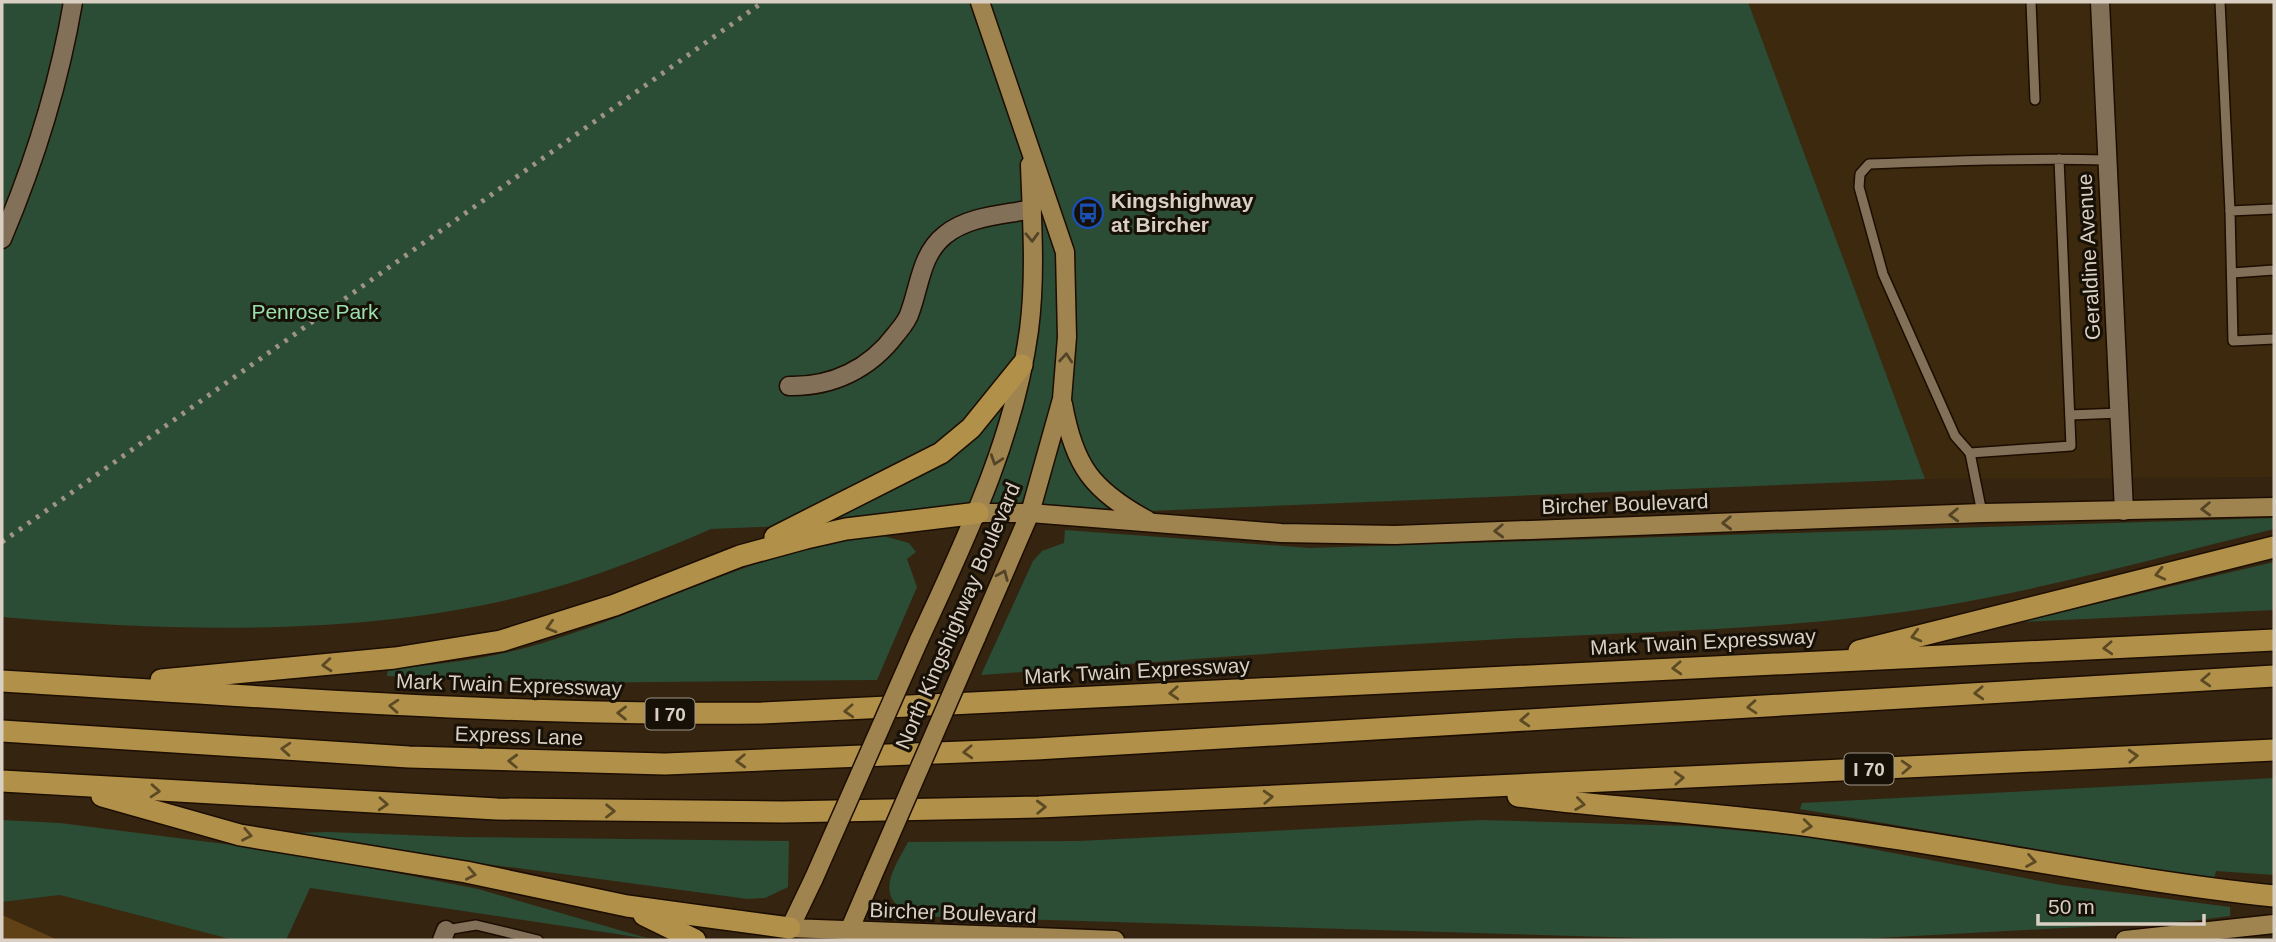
<svg xmlns="http://www.w3.org/2000/svg" width="2276" height="942" viewBox="0 0 2276 942" font-family="Arial,sans-serif">
<style>
.built{fill:#3d290d}
.green{fill:#2b4c35}
.building{fill:#614217}
.lines{fill:none;stroke-linecap:round;stroke-linejoin:round}
.lane-casing{stroke:#1c0d00;stroke-width:12}
.street-casing{stroke:#1c0d00;stroke-width:21}
.primary-casing{stroke:#1c0d00;stroke-width:21}
.highway-casing{stroke:#1c0d00;stroke-width:24}
.lane{stroke:#837059;stroke-width:9}
.street{stroke:#837059;stroke-width:18}
.primary{stroke:#9f844f;stroke-width:18}
.highway{stroke:#b19149;stroke-width:21}
.rail{stroke:#9f9383;stroke-width:5;stroke-dasharray:3.5 7;stroke-linecap:butt}
.primary-bridge-casing{stroke:#1c0d00;stroke-width:21;stroke-linecap:butt}
.primary-bridge{stroke:#9f844f;stroke-width:18}
.oneway{stroke:#544427}
.oneway2{stroke:#5c4a25}
.labels{text-anchor:middle;stroke-width:6;stroke-linejoin:round;paint-order:stroke}
.shield{fill:#171007;stroke:#a0968b;stroke-width:2}
.shield-label{font-size:19px;font-weight:bold;fill:#dacfc3}
.poi-label{font-size:21px;font-weight:bold;fill:#dacfc3;stroke:#171007;text-anchor:start}
.street-label{font-size:21px;fill:#dacfc3;stroke:#171007}
.park-label{font-size:21px;fill:#99e0ac;stroke:#171007}
</style>
<rect width="100%" height="100%" fill="#352510"/>
<!-- built -->
<g class="built">
<path d="M1748 2H2274V477L1925 479Z"/>
<path d="M60 895 234 940H2V902Z"/>
</g>
<!-- green -->
<g class="green">
<path d="M2 2H1748L1925 479 711 529C646 557 581 583 511 599 348 637 167 631 2 617Z"/>
<path d="M2274 518V529C2164 556 2054 587 1942 606 1798 630 1650 631 1504 639 1330 648 1156 662 981 675L1033 561 1042 551 1064 543 1065 530 1310 548Z"/>
<path d="M880 535 909 543 916 552 907 559 917 587 877 680 555 683 387 676 388 669C434 665 480 660 525 648 645 616 755 548 880 535Z"/>
<path d="M2274 562V610L2020 622Z"/>
<path d="M2274 778V875L2216 871 2214 879 1800 809 1802 803Z"/>
<path d="M2 820 60 823 295 853 478 889 650 939 310 888 286 940H234L60 895 2 902Z"/>
<path d="M1482 820 1689 826 1809 837 2061 885 2230 907V916L2191 921 1842 940H1708L914 916C908 908 903 910 896 904 879 887 899 860 908 842L1079 841Z"/>
<path d="M328 832 460 837 789 841 788 887 765 898 748 899 412 854 295 833Z"/>
</g>
<!-- building -->
<path class="building" d="M2 915 58 940H2Z"/>
<g class="lines">
<!-- lane casing -->
<g class="lane-casing">
<g id="lane">
<path d="M2031 2 2035 100"/>
<path d="M2220 2 2230 211"/>
<path d="M2059 159 2071 446 1970 453 1955 436 1883 274 1859 187 1860 174 1869 164C1948 161 2028 158 2107 160"/>
<path d="M2274 209 2230 211 2233 341 2274 339"/>
<path d="M2232 273 2274 270"/>
<path d="M2070 415 2120 413"/>
<path d="M1970 453 1982 513"/>
<path d="M446 930 476 925 538 940"/>
</g>
</g>
<!-- street casing -->
<g class="street-casing">
<g id="street">
<path d="M2100 2 2124 511"/>
<path d="M2 239C35 161 59 85 73 2"/>
<path d="M789 386C832 387 870 369 896 334 901 328 908 320 910 312 920 285 921 254 945 235 968 216 1003 215 1032 209"/>
<path d="M442 940 446 930"/>
</g>
</g>
<!-- primary casing -->
<g class="primary-casing">
<g id="primary">
<path d="M1063 404C1074 466 1092 490 1147 520"/>
<path d="M978 513H1030L1281 533 1395 535 1982 513 2274 507"/>
<path d="M976 638 1030 513 1062 399 1067 337 1065 252 980 2"/>
<path d="M919 640C965 540 1014 441 1029 330 1036 276 1032 220 1030 165"/>
<path d="M814 878 790 928 1115 940"/>
<path d="M849 931 873 875"/>
<path d="M2125 940 2274 924"/>
</g>
</g>
<!-- highway casing -->
<g class="highway-casing">
<g id="highway">
<path d="M775 537 941 453 971 428 1022 365"/>
<path d="M1859 651 2274 547"/>
<path d="M161 680 395 658 501 641 615 605 740 556 806 538 846 529 978 513"/>
<path d="M2 681C255 696 508 716 762 713L2274 640"/>
<path d="M2 731 409 757 665 764 1036 749 2274 676"/>
<path d="M2 781 497 809 783 812 1039 807 2274 750"/>
<path d="M102 796 240 835 466 872 627 906 790 928"/>
<path d="M1518 796C1618 809 1719 813 1818 827 1971 847 2121 880 2274 896"/>
<path d="M644 915 695 940"/>
</g>
</g>
<!-- lane -->
<use href="#lane" class="lane"/>
<!-- street -->
<use href="#street" class="street"/>
<!-- primary -->
<use href="#primary" class="primary"/>
<!-- highway -->
<use href="#highway" class="highway"/>
<!-- rail -->
<path class="rail" d="M2 542 763 2"/>
<!-- primary-bridge casing -->
<g class="primary-bridge-casing">
<g id="primary-bridge">
<path d="M873 875 976 638"/>
<path d="M814 878 919 640"/>
</g>
</g>
<!-- primary-bridge -->
<use href="#primary-bridge" class="primary-bridge"/>
</g>
<!-- one-way arrows -->
<defs><path id="oneway-chevron" d="M-2-3.5L2.5 0L-2 3.5" fill="none" stroke-width="1.6" stroke-linecap="round" stroke-linejoin="round" transform="scale(1.75)"/></defs>
<g class="oneway">
<use href="#oneway-chevron" transform="translate(1032 237) rotate(88)"/>
<use href="#oneway-chevron" transform="translate(1066 358) rotate(-85)"/>
<use href="#oneway-chevron" transform="translate(996 460) rotate(109)"/>
<use href="#oneway-chevron" transform="translate(2206 509) rotate(178)"/>
<use href="#oneway-chevron" transform="translate(1954 515) rotate(178)"/>
<use href="#oneway-chevron" transform="translate(1727 523) rotate(178)"/>
<use href="#oneway-chevron" transform="translate(1499 531) rotate(178)"/>
<use href="#oneway-chevron" transform="translate(1003 575) rotate(-67)"/>
</g>
<g class="oneway2">
<use href="#oneway-chevron" transform="translate(2160 574) rotate(167)"/>
<use href="#oneway-chevron" transform="translate(551 627) rotate(164)"/>
<use href="#oneway-chevron" transform="translate(1916 636) rotate(165)"/>
<use href="#oneway-chevron" transform="translate(2108 648) rotate(177)"/>
<use href="#oneway-chevron" transform="translate(327 665) rotate(175)"/>
<use href="#oneway-chevron" transform="translate(1677 668) rotate(177)"/>
<use href="#oneway-chevron" transform="translate(2206 680) rotate(177)"/>
<use href="#oneway-chevron" transform="translate(1174 693) rotate(177)"/>
<use href="#oneway-chevron" transform="translate(1979 693) rotate(177)"/>
<use href="#oneway-chevron" transform="translate(394 706) rotate(-176)"/>
<use href="#oneway-chevron" transform="translate(1752 707) rotate(176)"/>
<use href="#oneway-chevron" transform="translate(849 711) rotate(177)"/>
<use href="#oneway-chevron" transform="translate(622 713) rotate(-179)"/>
<use href="#oneway-chevron" transform="translate(1525 720) rotate(177)"/>
<use href="#oneway-chevron" transform="translate(286 749) rotate(-176)"/>
<use href="#oneway-chevron" transform="translate(968 752) rotate(177)"/>
<use href="#oneway-chevron" transform="translate(2133 756) rotate(-3)"/>
<use href="#oneway-chevron" transform="translate(513 761) rotate(-178)"/>
<use href="#oneway-chevron" transform="translate(741 761) rotate(178)"/>
<use href="#oneway-chevron" transform="translate(1906 767) rotate(-3)"/>
<use href="#oneway-chevron" transform="translate(1679 778) rotate(-3)"/>
<use href="#oneway-chevron" transform="translate(155 791) rotate(4)"/>
<use href="#oneway-chevron" transform="translate(1268 797) rotate(-3)"/>
<use href="#oneway-chevron" transform="translate(383 804) rotate(3)"/>
<use href="#oneway-chevron" transform="translate(1580 804) rotate(8)"/>
<use href="#oneway-chevron" transform="translate(1041 807) rotate(-2)"/>
<use href="#oneway-chevron" transform="translate(610 811) rotate(1)"/>
<use href="#oneway-chevron" transform="translate(1807 826) rotate(6)"/>
<use href="#oneway-chevron" transform="translate(247 835) rotate(11)"/>
<use href="#oneway-chevron" transform="translate(2031 861) rotate(10)"/>
<use href="#oneway-chevron" transform="translate(471 874) rotate(11)"/>
</g>
<!-- icons -->
<defs>
<g id="bus-ring" transform="scale(1.575)"><circle r="9.5" fill="#171007" stroke="#1a4fb4" stroke-width="1.5"/><path d="M-5-6H5V4H4V6H2V4H-2V6H-4V4H-5ZM-3.5-4V0h7V-4ZM-3.5 1.2v1.5H-2V1.2ZM2 1.2v1.5H3.5V1.2Z" fill="#1a4fb4"/></g>
</defs>
<g fill-rule="evenodd">
<use href="#bus-ring" x="1088" y="213"/>
</g>
<g class="labels">
<!-- shield labels -->
<g class="shield">
<rect x="645.5" y="698.5" width="49" height="31" rx="5"/>
<rect x="1844.5" y="753.5" width="49" height="31" rx="5"/>
</g>
<g class="shield-label">
<text x="670" y="721">I 70</text>
<text x="1869" y="776">I 70</text>
</g>
<!-- poi labels -->
<g class="poi-label">
<text x="1111" y="208">Kingshighway<tspan x="1111" dy="24">at Bircher</tspan></text>
</g>
<!-- street labels -->
<g class="street-label">
<text transform="translate(2089 257) rotate(-93)" y="7">Geraldine Avenue</text>
<text transform="translate(1625 504) rotate(-2)" y="7">Bircher Boulevard</text>
<text transform="translate(958 616) rotate(-67)" y="7">North Kingshighway Boulevard</text>
<text transform="translate(1703 642) rotate(-3)" y="7">Mark Twain Expressway</text>
<text transform="translate(1137 671) rotate(-3)" y="7">Mark Twain Expressway</text>
<text transform="translate(509 685) rotate(2)" y="7">Mark Twain Expressway</text>
<text transform="translate(519 736) rotate(2)" y="7">Express Lane</text>
<text transform="translate(953 913) rotate(2)" y="7">Bircher Boulevard</text>
</g>
<!-- park labels -->
<g class="park-label">
<text x="315" y="319">Penrose Park</text>
</g>
</g>
<!-- border -->
<rect width="2276" height="942" fill="none" stroke="#dacfc3" stroke-width="7"/>
<!-- scale -->
<path d="M2038 914v10h166v-10" fill="none" stroke="#dacfc3" stroke-width="3.5"/>
<text x="2048" y="914" font-size="21" fill="#dacfc3" stroke="#171007" stroke-width="5" paint-order="stroke">50 m</text>
</svg>
